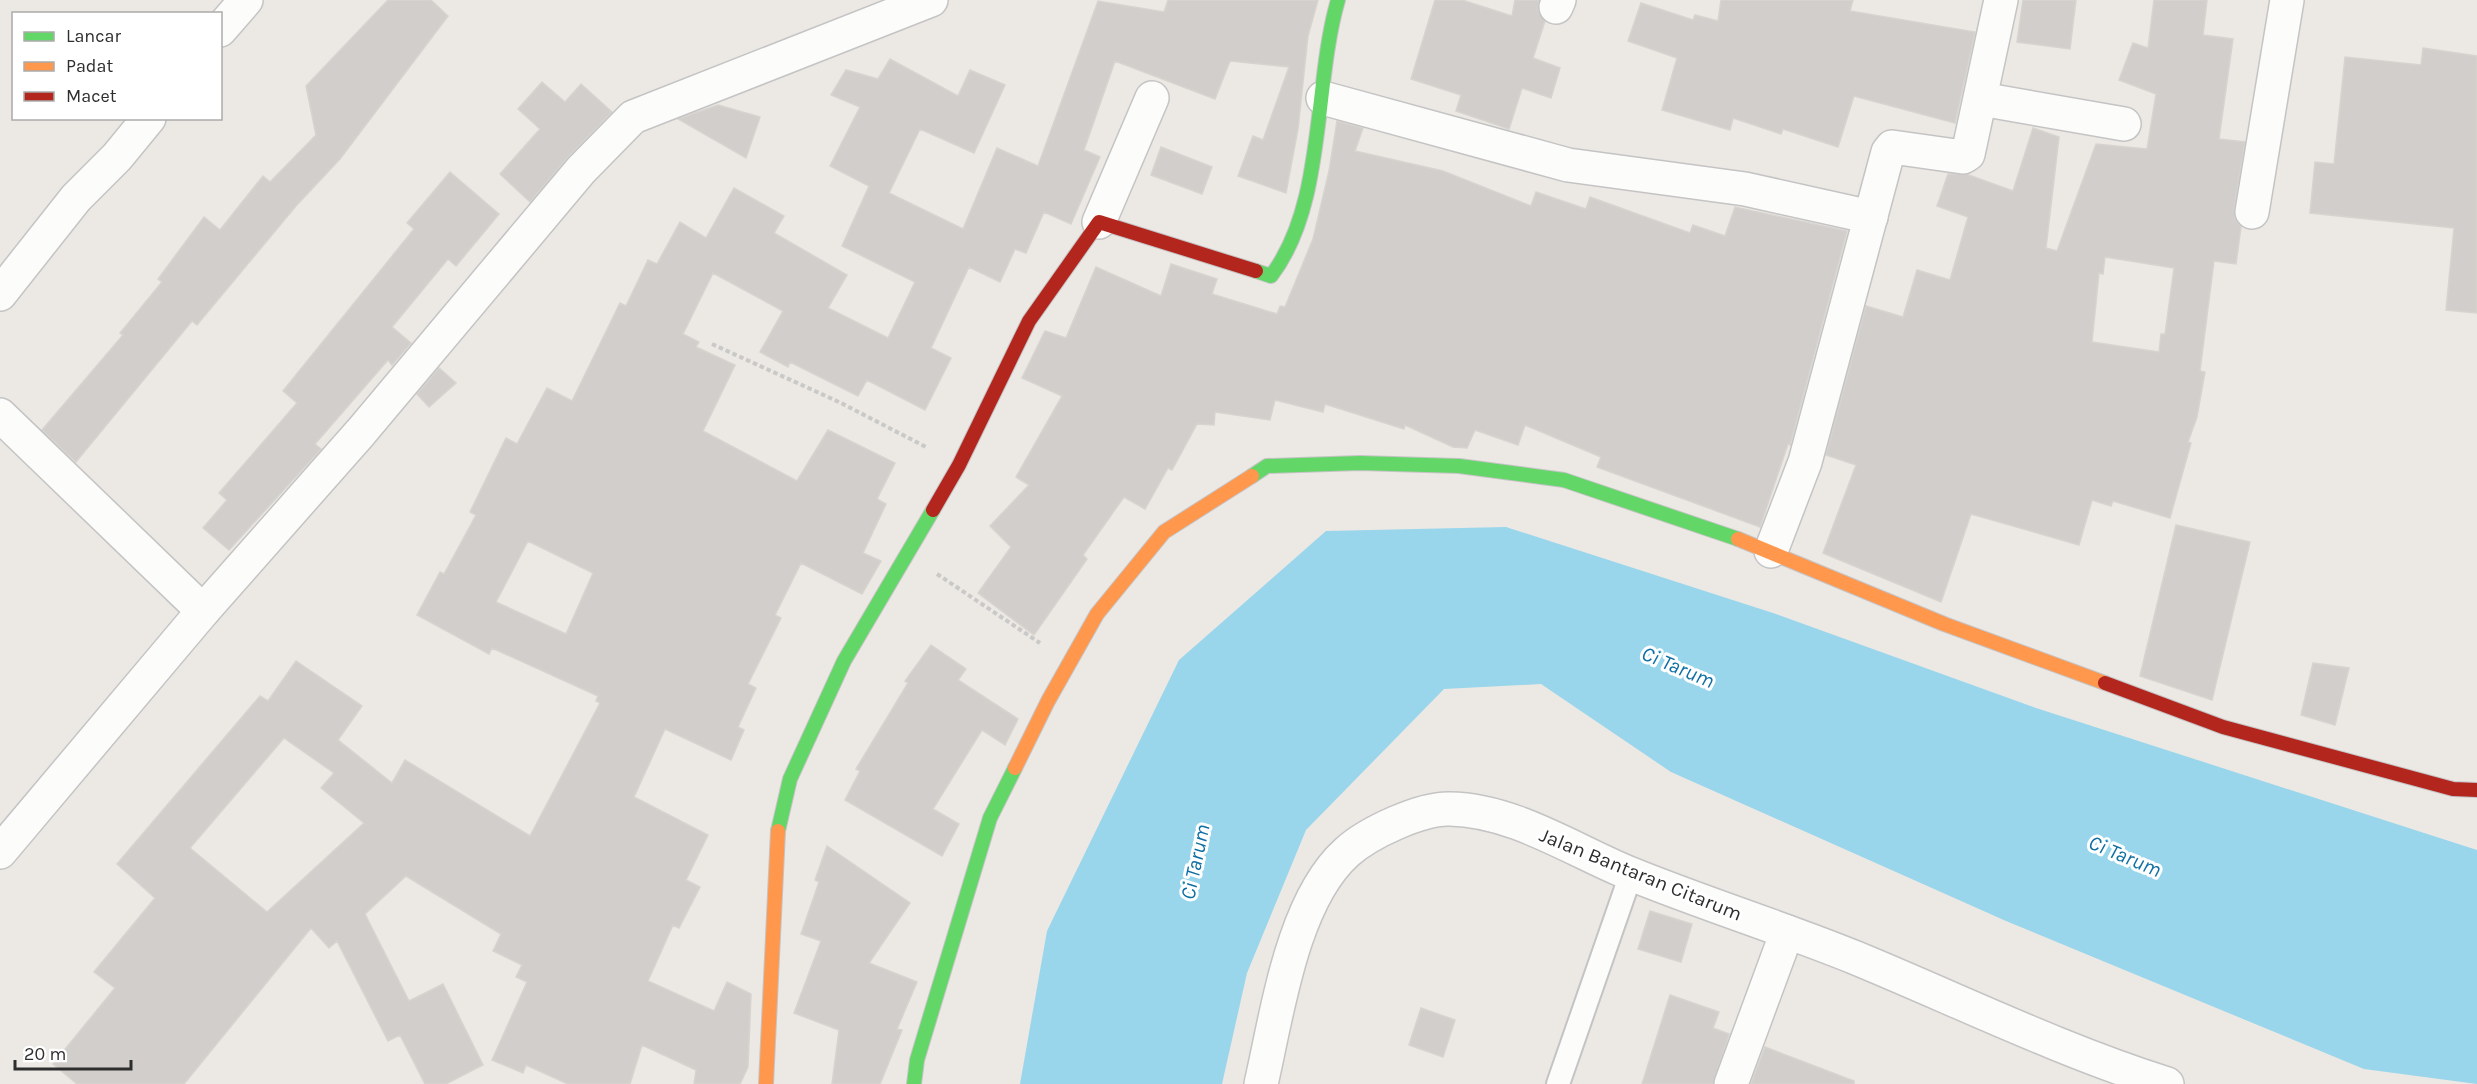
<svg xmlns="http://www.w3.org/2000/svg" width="2477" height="1084" viewBox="0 0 2477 1084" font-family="Karla,sans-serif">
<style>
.water{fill:#99d6ec}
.building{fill:#d1cecb;stroke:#d7d4d0;stroke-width:1.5;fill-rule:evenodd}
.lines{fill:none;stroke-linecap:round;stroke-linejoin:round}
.lane-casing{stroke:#c5c4c5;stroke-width:26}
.street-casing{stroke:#c5c4c5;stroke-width:36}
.fast-casing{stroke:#c5c4c5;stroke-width:16}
.slow-casing{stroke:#c5c4c5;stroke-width:16}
.jam-casing{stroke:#c5c4c5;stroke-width:16}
.path{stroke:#c9c9c8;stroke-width:4;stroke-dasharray:4.5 3;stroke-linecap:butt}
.lane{stroke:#fcfcfb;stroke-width:22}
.street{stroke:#fcfcfb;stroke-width:33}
.fast{stroke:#63d668;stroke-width:14}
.slow{stroke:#ff974d;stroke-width:14}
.jam{stroke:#b3261e;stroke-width:14}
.labels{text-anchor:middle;stroke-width:6;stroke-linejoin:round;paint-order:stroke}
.street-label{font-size:20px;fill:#2e2e2e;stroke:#fff}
.water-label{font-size:21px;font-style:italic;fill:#0d6fa3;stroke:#fff}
</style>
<rect width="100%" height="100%" fill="#ece8e4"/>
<!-- water -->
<path class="water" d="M1506 527 1773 613 2036 708 2477 850V1084L2364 1069 2006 921 1671 772 1541 684 1444 689 1306 830 1247 973 1222 1084H1020L1047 931 1179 660 1326 531Z"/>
<!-- building -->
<g class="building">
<path d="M388 0H431L448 16 340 159 296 206 197 325 192 321 76 462 42 430 123 335 120 333 162 282 158 279 204 217 220 230 263 176 270 182 316 135 306 86Z"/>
<path d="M1168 0H1318L1308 36 1298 129 1286 193 1238 176 1253 136 1263 140 1289 67 1230 61 1215 99 1115 61 1084 150 1100 157 1071 224 1044 212 1026 253 1015 249 1000 282 969 267 931 348 951 358 925 410 867 380 858 396 790 362 788 367 760 352 783 311 713 273 683 334 699 342 696 347 735 365 703 431 797 481 828 430 895 463 877 499 886 504 863 553 881 561 862 594 801 563 775 615 781 618 748 684 756 688 738 727 744 730 731 760 665 729 634 797 708 835 686 880 700 887 679 928 673 925 648 981 714 1011 727 982 751 994 748 1067 740 1084H694L696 1070 642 1045 630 1084H568L526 1065 523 1073 492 1060 527 982 516 977 522 965 493 951 501 934 406 876 365 914 409 1001 443 984 483 1065 446 1084H425L400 1035 388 1041 337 941 329 948 311 928 184 1084H77L53 1064 115 988 94 972 155 898 117 864 260 696 268 701 296 661 362 706 338 740 392 783 405 760 530 836 600 703 596 701 598 696 492 648 489 654 417 615 440 572 444 574 476 515 470 512 506 438 517 444 547 388 572 401 620 303 626 306 648 260 657 264 680 222 706 238 734 188 784 216 774 233 847 275 828 308 888 338 915 282 842 246 869 186 830 166 860 107 831 95 846 70 878 79 890 59 958 96 970 70 1005 85 974 153 920 129 889 193 963 229 997 148 1038 166 1098 1 1164 12ZM528 541 593 573 566 634 496 602ZM284 738 334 773 321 788 364 823 267 912 190 848Z"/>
<path d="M1435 0H1462L1512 16 1515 0H1539L1538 10 1545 21 1533 58 1560 68 1551 98 1522 88 1509 129 1456 111 1461 95 1411 79Z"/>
<path d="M1721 0H1853L1850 11 1975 32 1955 123 1854 96 1838 147 1783 129 1781 134 1733 118 1730 130 1662 110 1677 58 1628 41 1641 3 1693 20 1695 15 1718 21Z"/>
<path d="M2023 0H2076L2070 49 2017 42Z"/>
<path d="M2154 0H2207L2203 35 2233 39 2219 139 2245 142 2234 209 2235 219 2241 227 2236 264 2214 261 2200 371 2205 372 2197 417 2188 442 2191 443 2170 518 2113 501 2111 506 2092 500 2079 545 1971 514 1941 602 1823 553 1856 465 1826 455 1866 306 1903 317 1917 270 1950 280 1968 217 1937 206 1948 174H1966L2013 191 2033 128 2059 137 2046 248 2057 251 2096 144 2147 149 2156 94 2119 80 2133 43 2148 48ZM2105 257 2174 268 2165 334H2161L2159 352 2092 342 2099 273 2103 274Z"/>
<path d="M2423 48 2477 56V313L2446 310 2454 228 2310 213 2315 162 2334 164 2345 57 2421 65Z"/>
<path d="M542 82 565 102 581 84 612 112 568 157 530 202 500 174 540 129 518 109Z"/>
<path d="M718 105 760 117 746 158 678 119Z"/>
<path d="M1337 121 1363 128 1355 151 1443 171 1531 206 1536 192 1586 209 1590 197 1690 233 1693 225 1725 236 1735 207 1847 231 1790 445 1788 444 1760 527 1597 467 1601 457 1525 425 1518 445 1475 430 1467 448 1453 447 1405 425 1404 429 1325 404 1323 412 1275 400 1270 420 1215 412 1214 425 1197 424 1172 470 1168 468 1145 509 1124 497 1083 555 1087 559 1034 635 978 593 1011 547 990 526 1029 485 1016 477 1062 396 1022 378 1045 331 1066 338 1096 267 1161 296 1171 264 1217 279 1212 294 1277 314 1280 306 1285 307 1313 239 1329 171Z"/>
<path d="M1161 147 1212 167 1202 194 1151 175Z"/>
<path d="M450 172 499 214 456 266 448 259 392 327 411 343 392 365 388 360 315 444 321 449 229 550 203 528 227 500 219 493 297 403 283 391 414 229 407 223Z"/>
<path d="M439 368 456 383 429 407 417 394Z"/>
<path d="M2176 525 2250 542 2212 700 2140 676Z"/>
<path d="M931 645 966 669 958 680 1018 719 1005 745 982 730 933 809 959 824 942 856 845 800 860 771 856 769 908 683 905 681Z"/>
<path d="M2313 663 2349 668 2335 725 2301 715Z"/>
<path d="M827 846 910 903 869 963 917 982 897 1029 902 1030 880 1084H832L839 1030 794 1013 821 941 801 934 819 882 815 880Z"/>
<path d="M1650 911 1692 924 1681 962 1638 949Z"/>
<path d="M1670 995 1719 1012 1713 1028 1729 1034 1713 1084H1642Z"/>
<path d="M1421 1008 1455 1020 1443 1057 1409 1045Z"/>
<path d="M1765 1047 1854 1081V1084H1751Z"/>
</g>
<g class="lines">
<!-- lane casing -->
<g class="lane-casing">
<path id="lane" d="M1558 1084 1631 874"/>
</g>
<!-- street casing -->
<g class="street-casing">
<g id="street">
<path d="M1556 7 1559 0"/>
<path d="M220 30 246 0"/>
<path d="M1323 98 1568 165 1745 189 1871 217"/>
<path d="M1981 99 2124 124"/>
<path d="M2252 212 2287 0"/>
<path d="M1099 222 1152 98"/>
<path d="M0 294 76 198 117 157 149 118"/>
<path d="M0 415 203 611"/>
<path d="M1771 551 1805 462 1888 152 1892 147 1963 157 1968 154 2001 0"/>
<path d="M0 852 203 611 361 432 581 170 633 117 931 0"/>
<path d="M1261 1084C1277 1015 1292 901 1347 852 1368 833 1421 808 1450 809 1514 810 1574 851 1631 874 1705 904 1782 928 1856 958 1960 1001 2060 1050 2167 1084"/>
<path d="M1731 1084 1787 932"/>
</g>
</g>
<!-- fast casing -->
<g class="fast-casing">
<g id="fast">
<path d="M1256 271 1271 276C1326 204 1313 86 1338 0"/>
<path d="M1252 476 1267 466 1360 463 1459 466 1564 480 1738 539"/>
<path d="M778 831 790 779 844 661 933 510"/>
<path d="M914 1084 917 1060 990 818 1015 768"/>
</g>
</g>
<!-- slow casing -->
<g class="slow-casing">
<g id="slow">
<path d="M1738 539 1944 624 2105 683"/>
<path d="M1015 768 1048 701 1097 614 1164 532 1252 476"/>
<path d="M766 1084 778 831"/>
</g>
</g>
<!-- jam casing -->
<g class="jam-casing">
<g id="jam">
<path d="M933 510 959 465 1029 321 1099 222 1256 271"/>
<path d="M2105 683 2223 727 2453 789 2477 790"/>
</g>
</g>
<!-- path -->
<g class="path">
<path d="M712 344 841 403 926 447"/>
<path d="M937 574 1040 643"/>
</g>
<!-- lane -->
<use href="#lane" class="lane"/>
<!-- street -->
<use href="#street" class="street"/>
<!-- fast -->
<use href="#fast" class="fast"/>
<!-- slow -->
<use href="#slow" class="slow"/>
<!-- jam -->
<use href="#jam" class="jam"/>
</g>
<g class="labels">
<!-- street labels -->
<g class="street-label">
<text transform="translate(1641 874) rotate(22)" y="7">Jalan Bantaran Citarum</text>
</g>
<!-- water labels -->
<g class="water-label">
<text transform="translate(1678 667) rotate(23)" y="7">Ci Tarum</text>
<text transform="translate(2125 856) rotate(23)" y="7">Ci Tarum</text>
<text transform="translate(1195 862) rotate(-78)" y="7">Ci Tarum</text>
</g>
</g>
<!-- legend -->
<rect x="12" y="12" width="210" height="108" fill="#ffffff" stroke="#ababab" stroke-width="1.5"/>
<rect x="24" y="32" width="30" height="9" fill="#63d668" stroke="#ababab" stroke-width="1.5"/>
<text x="66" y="42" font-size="18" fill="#2e2e2e">Lancar</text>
<rect x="24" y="62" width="30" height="9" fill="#ff974d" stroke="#ababab" stroke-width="1.5"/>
<text x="66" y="72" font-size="18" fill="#2e2e2e">Padat</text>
<rect x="24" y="92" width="30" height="9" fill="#b3261e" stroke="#ababab" stroke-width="1.5"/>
<text x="66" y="102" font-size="18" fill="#2e2e2e">Macet</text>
<!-- scale -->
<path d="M15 1060v9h116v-9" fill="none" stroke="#2e2e2e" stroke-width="3"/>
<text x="24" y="1060" font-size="18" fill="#2e2e2e" stroke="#ffffff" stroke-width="4.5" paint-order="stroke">20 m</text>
</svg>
